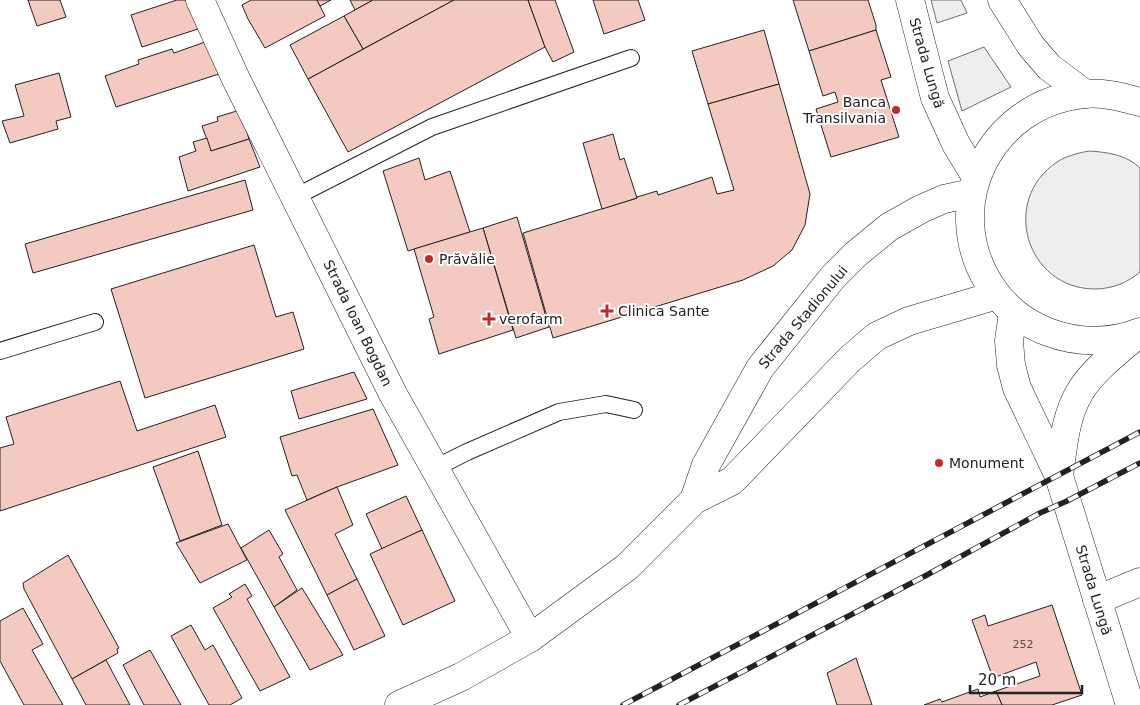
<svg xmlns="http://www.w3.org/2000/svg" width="1140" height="705" viewBox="0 0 1140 705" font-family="'DejaVu Sans',sans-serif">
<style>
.green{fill:#eee;stroke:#6f6f6f}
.building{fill:#f3c9c0;stroke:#222}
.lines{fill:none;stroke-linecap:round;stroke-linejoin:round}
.service-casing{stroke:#222;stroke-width:18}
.minor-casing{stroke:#222;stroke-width:29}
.secondary-casing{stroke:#222;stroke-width:29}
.primary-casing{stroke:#222;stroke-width:29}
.service{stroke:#fff;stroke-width:16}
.minor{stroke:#fff;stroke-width:28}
.secondary{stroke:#fff;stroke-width:28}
.primary{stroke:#fff;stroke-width:28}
.rail-casing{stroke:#222;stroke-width:5.5}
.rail{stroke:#fff;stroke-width:4;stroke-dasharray:11;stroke-linecap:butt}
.poi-dot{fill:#c62828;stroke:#fff;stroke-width:2}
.labels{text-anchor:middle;stroke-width:4;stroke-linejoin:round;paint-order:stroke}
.number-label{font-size:11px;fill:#564c4a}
.street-label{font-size:14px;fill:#222;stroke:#fff}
.poi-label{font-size:14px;fill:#222;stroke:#fff;text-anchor:start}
</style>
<rect width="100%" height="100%" fill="#fff"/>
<!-- green -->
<g class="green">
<path d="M931 0H961L967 13 937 23Z"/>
<path d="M984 47 1011 87 962 111 948 61Z"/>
<path d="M1089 151C1107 152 1127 155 1140 168V272C1127 283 1112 289 1094 289 1026 288 1000 200 1057 162 1066 156 1078 153 1089 151Z"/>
</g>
<!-- building -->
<g class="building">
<path d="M28 0H60L66 17 37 26Z"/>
<path d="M177 0H188L198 29 142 47 131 15Z"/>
<path d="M251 0H317L325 16 265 48 248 19 242 5Z"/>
<path d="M317 0H331L320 6Z"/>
<path d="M350 0H373L355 10Z"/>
<path d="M373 0H454L363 49 344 16Z"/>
<path d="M454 0H528L545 47 348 152 308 79Z"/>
<path d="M528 0H555L574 52 553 62 545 47Z"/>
<path d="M593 0H638L645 20 604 34Z"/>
<path d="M793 0H868L876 25V30L809 51Z"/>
<path d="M344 16 363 49 308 79 290 45Z"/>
<path d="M764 30 779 84 708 104 692 51Z"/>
<path d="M876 30 891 77 881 80 899 137 831 157 816 109 838 102 835 92 823 96 809 51Z"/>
<path d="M205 42 219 74 116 107 105 76 139 64 138 60 172 49 174 53Z"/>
<path d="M59 73 71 117 56 121 58 129 10 143 2 121 24 116 15 85Z"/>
<path d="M779 84 810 194 805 225 792 250 773 266 743 280 553 338 523 233 637 198V197L657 191 658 195 712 177 717 194 734 190 708 104Z"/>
<path d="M240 110 249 139 211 151 202 126 218 121 217 117Z"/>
<path d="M613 134 620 160 624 158 637 198 602 209 583 143Z"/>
<path d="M207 138 211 151 249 139 260 167 188 191 179 157 196 151 193 142Z"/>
<path d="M419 158 425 180 450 171 470 232 408 251 383 171Z"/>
<path d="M245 180 253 210 33 273 25 244Z"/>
<path d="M517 217 549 327 516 338 483 228Z"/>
<path d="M483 228 513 330 439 354 429 319 434 317 414 249Z"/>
<path d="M254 245 276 317 293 312 304 349 145 398 111 289Z"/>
<path d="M354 372 367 399 299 419 291 391Z"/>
<path d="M120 381 137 431 215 405 226 437 0 511V448L14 444 6 417Z"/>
<path d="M373 409 398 465 337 487 307 500 297 475 292 476 280 437Z"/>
<path d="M198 451 222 525 180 541 153 467Z"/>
<path d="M337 487 353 525 335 534 357 579 327 595 285 510Z"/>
<path d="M406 496 422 530 382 549 366 514Z"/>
<path d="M228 524 247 560 200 583 176 543Z"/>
<path d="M269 530 283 554 279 557 297 590 274 607 241 548Z"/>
<path d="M422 530 455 601 403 625 370 554Z"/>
<path d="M68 555 119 648 117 649 118 653 72 679 24 589 23 583Z"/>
<path d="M357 579 385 636 354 650 327 595Z"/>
<path d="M245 584 252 596 247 599 290 677 260 691 213 608 232 597 229 594Z"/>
<path d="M302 588 343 655 310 670 274 607Z"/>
<path d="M1052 605 1082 695 1052 705H1002L996 691 1040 676 1036 662 993 678 972 620 985 615 988 626Z"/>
<path d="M23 608 43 644 32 650 63 705H24L0 661V621Z"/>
<path d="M191 625 205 650 213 645 242 698 230 705H209L171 636Z"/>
<path d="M150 650 181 705H144L123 665Z"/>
<path d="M856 658 872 705H837L827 673Z"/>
<path d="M106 660 130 705H86L72 679Z"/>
<path d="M978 689 980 697 996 691 1002 705H924L940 699 942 702Z"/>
</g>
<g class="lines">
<!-- service casing -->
<g class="service-casing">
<g id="service">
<path d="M295 197 432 127 631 58"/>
<path d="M0 351 95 322"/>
<path d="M435 468 467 452 559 412 606 404 634 410"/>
</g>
</g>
<!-- minor casing -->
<g class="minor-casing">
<g id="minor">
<path d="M200 0 236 79 393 394 530 638"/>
<path d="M1097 600 1140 582"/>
</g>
</g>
<!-- secondary casing -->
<g class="secondary-casing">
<g id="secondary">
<path d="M910 0 935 98 956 144 976 177"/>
<path d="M1002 0 1031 46 1049 67 1085 94"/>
<path d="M1013 312 1009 341 1011 365 1017 388 1059 476 1130 705"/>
<path d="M1059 476C1063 447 1065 415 1081 390 1095 368 1119 351 1139 333"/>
</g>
</g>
<!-- primary casing -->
<g class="primary-casing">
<g id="primary">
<path d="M1140 102C1122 97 1103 92 1084 94 991 103 939 205 990 285 1004 307 1024 323 1048 332 1077 343 1110 344 1140 332"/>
<path d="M694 500 706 465 760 368 833 277 856 254 889 227 921 209 944 199 972 193"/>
<path d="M399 705 461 677 530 638 627 567 694 500 732 481 850 359 877 336 909 321 997 295"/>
</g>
</g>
<!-- service -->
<use href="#service" class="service"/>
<!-- minor -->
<use href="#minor" class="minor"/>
<!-- secondary -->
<use href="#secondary" class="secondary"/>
<!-- primary -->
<use href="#primary" class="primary"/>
<!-- rail casing -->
<g class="rail-casing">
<g id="rail">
<path d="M623 705 1140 432"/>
<path d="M679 705 925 576 1040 513 1067 501 1140 463"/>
</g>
</g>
<!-- rail -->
<use href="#rail" class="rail"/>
</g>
<!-- markers -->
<g class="poi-dot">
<circle cx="896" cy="110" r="5"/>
<circle cx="429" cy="259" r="5"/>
<path d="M604.5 303.5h5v5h5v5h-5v5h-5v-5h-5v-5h5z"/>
<path d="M486.5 311.5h5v5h5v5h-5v5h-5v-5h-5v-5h5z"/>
<circle cx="939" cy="463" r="5"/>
</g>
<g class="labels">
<!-- number labels -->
<g class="number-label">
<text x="1023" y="648">252</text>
</g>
<!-- street labels -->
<g class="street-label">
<text transform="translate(927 63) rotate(74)" y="5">Strada Lungă</text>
<text transform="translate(803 317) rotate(-50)" y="5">Strada Stadionului</text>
<text transform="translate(358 323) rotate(64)" y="5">Strada Ioan Bogdan</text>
<text transform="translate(1094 590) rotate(73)" y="5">Strada Lungă</text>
</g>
<!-- poi labels -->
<g class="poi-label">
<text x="886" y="107" text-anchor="end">Banca<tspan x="886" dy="16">Transilvania</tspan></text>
<text x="439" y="264">Prăvălie</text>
<text x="618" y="316">Clinica Sante</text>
<text x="499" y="324">verofarm</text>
<text x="949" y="468">Monument</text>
</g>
</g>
<!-- scale -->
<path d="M970 685v8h112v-8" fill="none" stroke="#222222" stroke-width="2.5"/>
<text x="978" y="685" font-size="15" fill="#222222" stroke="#ffffff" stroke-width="4" paint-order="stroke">20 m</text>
</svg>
